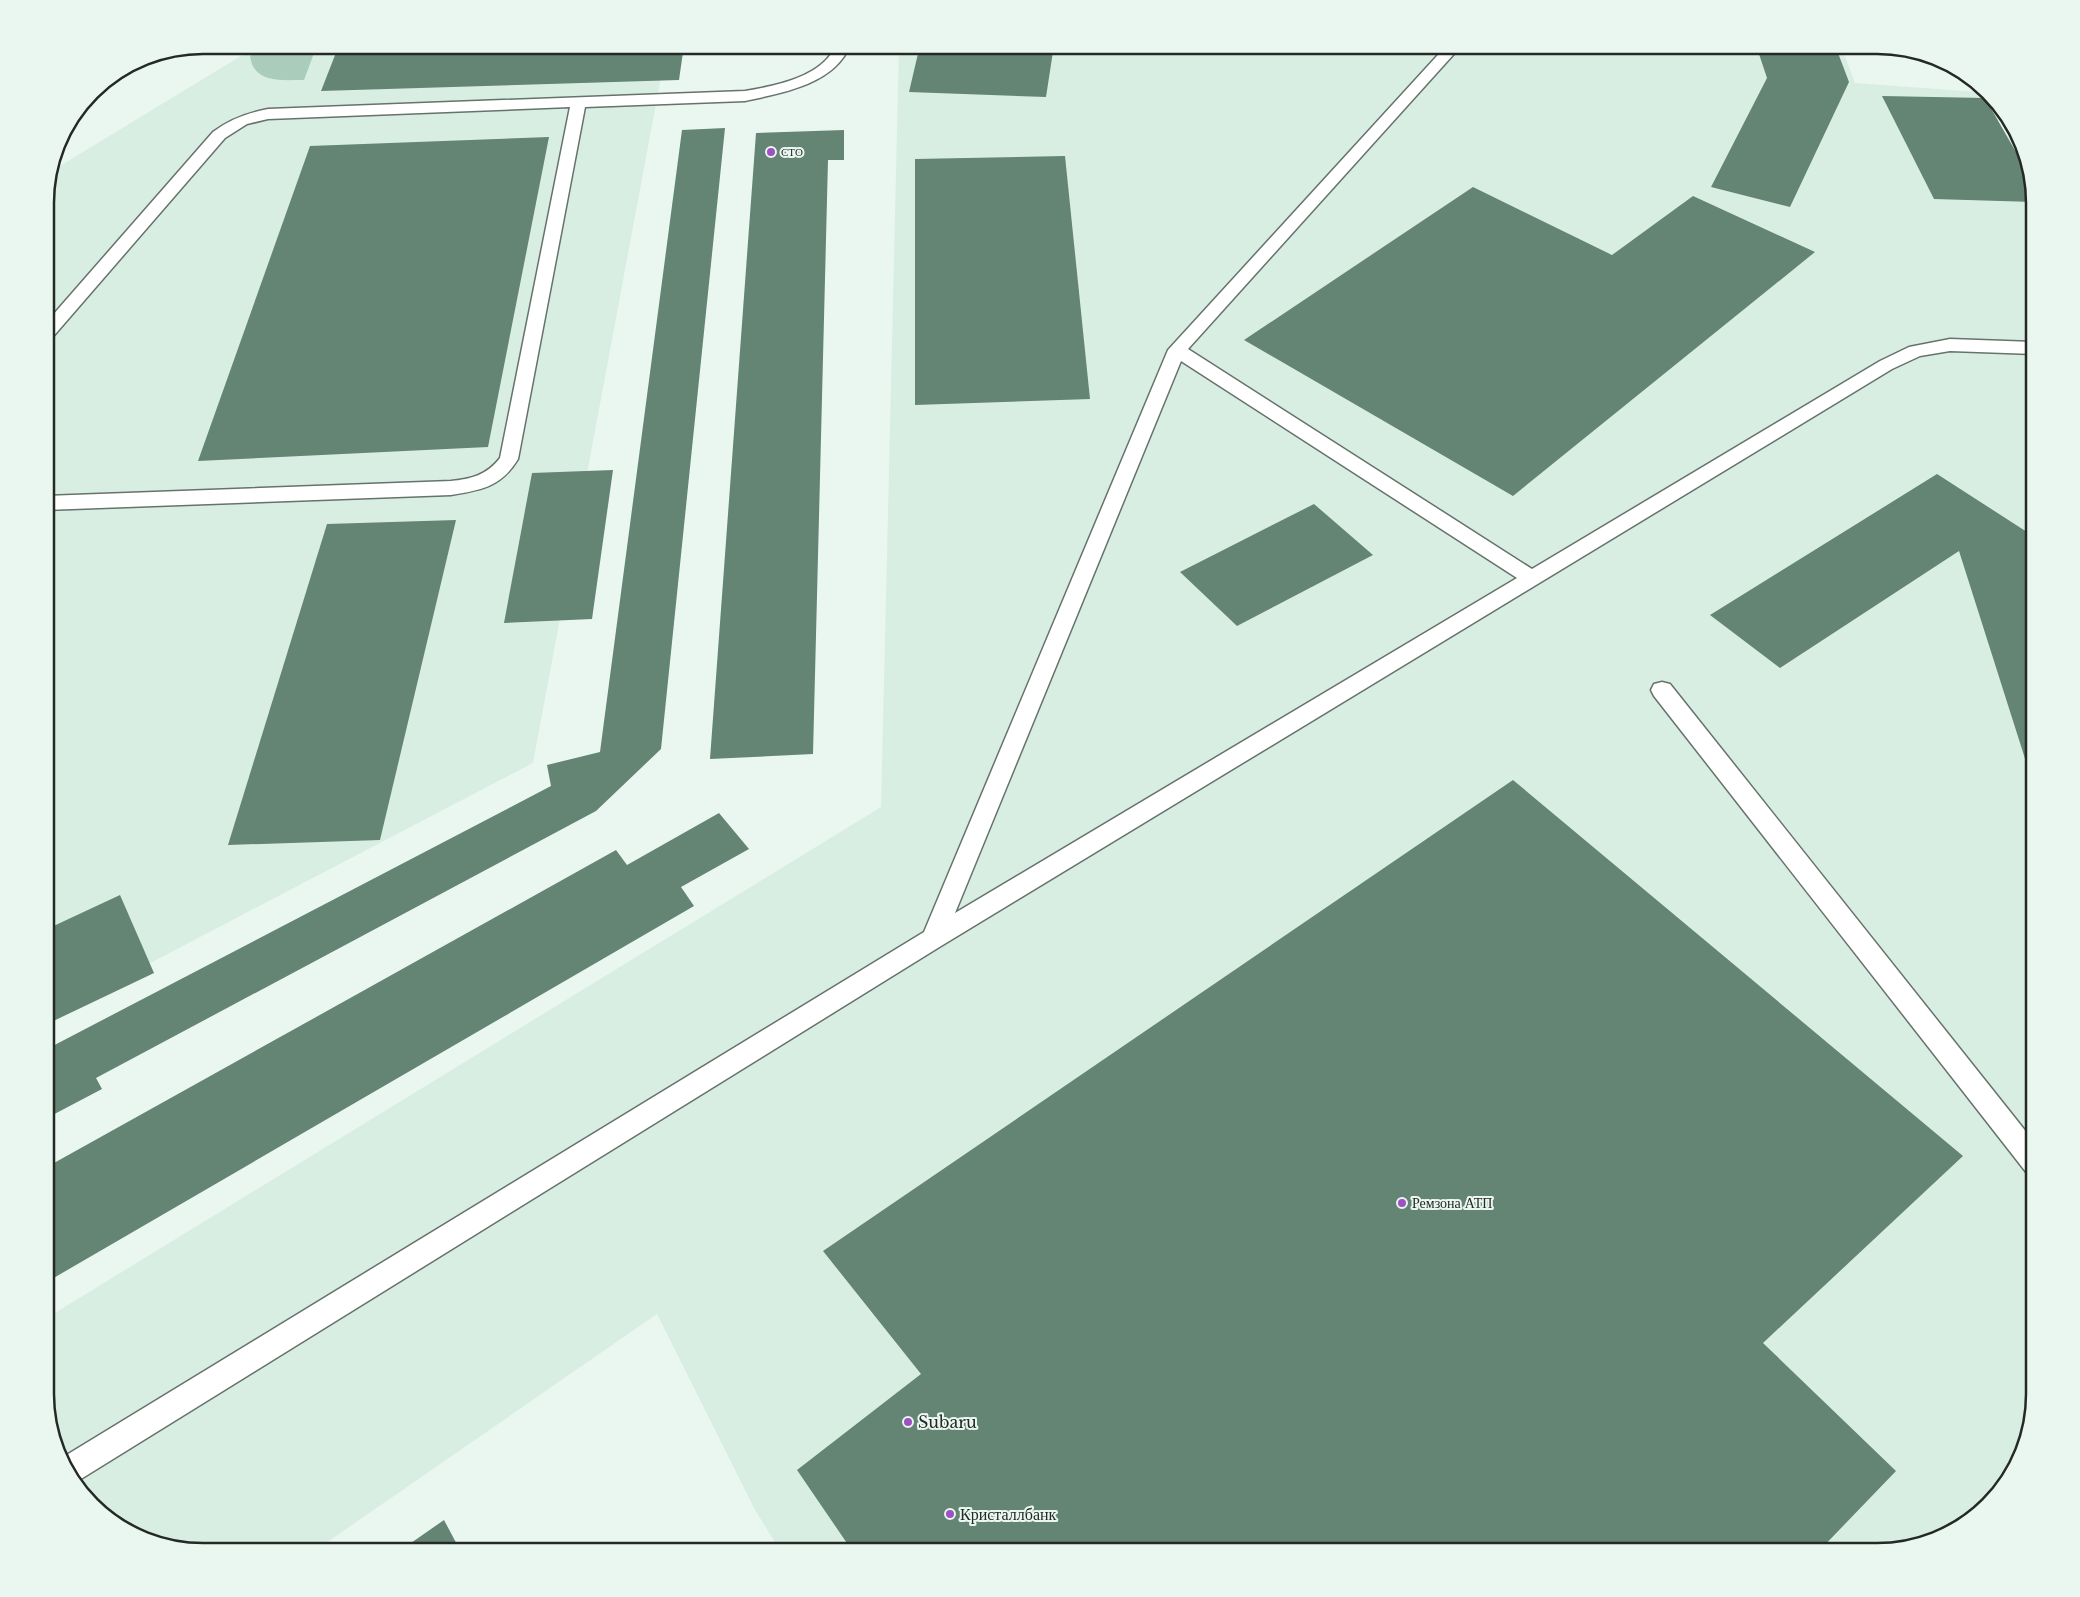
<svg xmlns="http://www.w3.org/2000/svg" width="2080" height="1597" viewBox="0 0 2080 1597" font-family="'Libre Baskerville',serif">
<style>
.built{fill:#d9eee3}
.forest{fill:#acb}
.building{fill:#648474}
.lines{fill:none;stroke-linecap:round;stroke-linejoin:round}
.service-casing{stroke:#66726c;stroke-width:3}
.service{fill:#fff;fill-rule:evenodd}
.poi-dot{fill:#9d51c2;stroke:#eaf7f0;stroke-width:2}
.labels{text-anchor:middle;stroke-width:4;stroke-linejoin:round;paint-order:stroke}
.far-poi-label{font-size:11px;fill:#242926;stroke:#eaf7f0;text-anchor:start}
.poi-label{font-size:14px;fill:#242926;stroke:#eaf7f0;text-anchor:start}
.near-poi-label{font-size:16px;fill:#242926;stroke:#eaf7f0;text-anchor:start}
.rim{fill:none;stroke:#242926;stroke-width:2.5}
</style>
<rect width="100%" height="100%" fill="#eaf7f0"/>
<!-- built -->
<g class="built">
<path d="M259 45H667L533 763 45 1018V193L50 172Z"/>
<path d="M899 45H1841L1855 83 1979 92 1985 98 2028 173 2035 202V1395L2027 1445 2002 1491 1947 1536 1877 1552H781L755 1510 657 1314 313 1552H202L152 1544 106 1519 61 1464 45 1404V1319L881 807Z"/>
</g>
<!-- forest -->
<path class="forest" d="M266 45H317L304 80C281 80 254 84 250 56Z"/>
<!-- building -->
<g class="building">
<path d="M339 45H684L679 80 321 91Z"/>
<path d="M920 45H1054L1046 97 909 92Z"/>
<path d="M1756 45H1835L1849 82 1790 207 1711 187 1767 78Z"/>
<path d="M1882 96 1985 98 2028 173 2035 202 1934 199Z"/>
<path d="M725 128 661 749 596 811 96 1078 102 1089 45 1119V1050L551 786 547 765 600 752 682 130Z"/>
<path d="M844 130V160H828L813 754 710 759 756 133Z"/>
<path d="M549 137 488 447 198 461 310 146Z"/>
<path d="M1065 156 1090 399 915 405V159Z"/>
<path d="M1473 187 1612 255 1693 196 1815 252 1513 496 1244 340Z"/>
<path d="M613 470 592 619 504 623 532 473Z"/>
<path d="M1937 474 2027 532 2035 555V790L1959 551 1780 668 1710 615Z"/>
<path d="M1314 504 1373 555 1237 626 1180 572Z"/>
<path d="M456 520 380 840 228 845 327 524Z"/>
<path d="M1513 780 1963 1156 1763 1343 1896 1471 1818 1552H853L797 1470 921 1374 823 1251Z"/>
<path d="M719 813 749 849 681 887 694 906 45 1283V1168L616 850 627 865Z"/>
<path d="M120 895 154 973 45 1025V930Z"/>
<path d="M444 1520 461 1552H398Z"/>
</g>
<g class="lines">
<!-- service casing -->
<g class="service-casing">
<g id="service">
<path d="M836 45H850C835 84 782 93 745 101L585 107 518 459C501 487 481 490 451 495L45 510V496L451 481C471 479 487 475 500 458L570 107 268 119 247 124 225 138 51 339 45 340V324L213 132C230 119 247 113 268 109L745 91C775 86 823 77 836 45Z"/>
<path d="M1447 45H1462L1188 349 1532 569 1880 361 1909 347 1950 339 2035 342V354L1950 351 1920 356 1892 369 941 946 76 1482 61 1464 60 1459 924 932 1168 350ZM1181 361 1517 578 955 913Z"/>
<path d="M1662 682 1670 684 2035 1143V1175L2026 1172 1654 696 1651 690 1654 684Z"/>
</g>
</g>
<!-- service -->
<use href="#service" class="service"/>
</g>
<!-- markers -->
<g class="poi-dot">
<circle cx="771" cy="152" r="5"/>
<circle cx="1402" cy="1203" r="5"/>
<circle cx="908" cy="1422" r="5"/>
<circle cx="950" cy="1514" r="5"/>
</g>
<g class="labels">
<!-- far-poi labels -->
<g class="far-poi-label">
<text x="781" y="156">СТО</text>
</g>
<!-- poi labels -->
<g class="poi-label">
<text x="1412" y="1208">Ремзона АТП</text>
</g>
<!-- near-poi labels -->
<g class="near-poi-label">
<text x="918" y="1428">Subaru</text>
<text x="960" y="1520">Кристаллбанк</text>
</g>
</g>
<!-- crop -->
<path d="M0 0H2080V1597H0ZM203 54H1877A149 149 0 0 1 2026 203V1394A149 149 0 0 1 1877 1543H203A149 149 0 0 1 54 1394V203A149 149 0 0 1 203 54Z" fill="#eaf7f0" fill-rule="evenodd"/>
<path class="rim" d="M203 54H1877A149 149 0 0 1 2026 203V1394A149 149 0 0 1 1877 1543H203A149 149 0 0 1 54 1394V203A149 149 0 0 1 203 54Z"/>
</svg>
